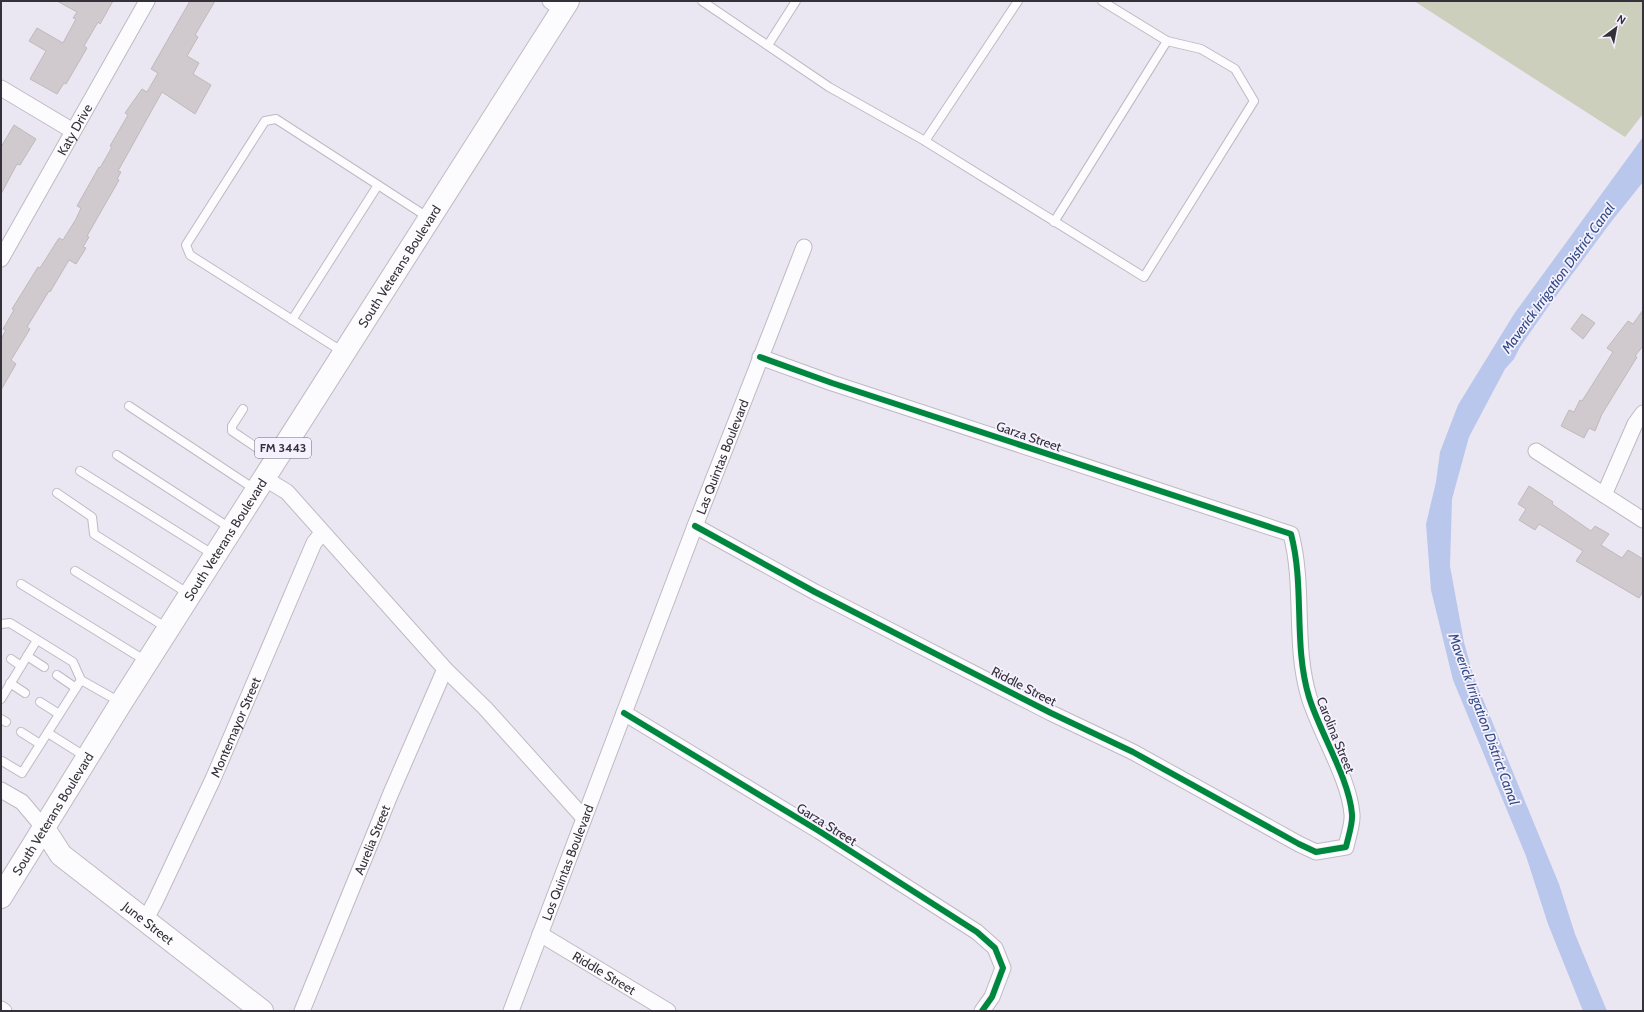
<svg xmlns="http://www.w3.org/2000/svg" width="1644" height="1012" viewBox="0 0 1644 1012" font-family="Cabin,sans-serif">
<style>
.green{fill:#cbcfbc}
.water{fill:#b8c7eb}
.building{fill:#d0c9cd;stroke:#c0b9bc}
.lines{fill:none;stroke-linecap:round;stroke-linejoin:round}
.lane-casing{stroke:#bebac3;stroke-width:10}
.street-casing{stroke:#bebac3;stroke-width:17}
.secondary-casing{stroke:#bebac3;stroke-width:24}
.primary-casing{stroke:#bebac3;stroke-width:24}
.lane{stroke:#fcfbfd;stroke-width:8}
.street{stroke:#fcfbfd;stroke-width:15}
.secondary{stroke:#fcfbfd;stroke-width:22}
.primary{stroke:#fcfbfd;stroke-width:22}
.cycleway-casing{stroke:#f6f1fe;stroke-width:8}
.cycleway{stroke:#00873e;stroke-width:6}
.labels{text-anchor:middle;stroke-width:3.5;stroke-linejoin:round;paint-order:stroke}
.shield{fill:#f6f1fe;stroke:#6f6b75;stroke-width:1}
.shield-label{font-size:12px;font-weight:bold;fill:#35313a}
.street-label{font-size:13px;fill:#35313a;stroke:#f6f1fe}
.water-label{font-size:14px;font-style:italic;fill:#314c85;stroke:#f6f1fe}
</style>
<rect width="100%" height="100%" fill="#ebe7f2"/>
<!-- green -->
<path class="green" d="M1414 1H1643V114L1625 137Z"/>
<!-- water -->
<path class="water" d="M1643 137V182L1611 222 1548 307 1520 347 1514 359 1505 369 1469 437 1452 499 1450 566 1464 642 1473 675 1559 884 1575 934 1607 1011H1583L1548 924 1526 856 1453 680 1431 590 1426 524 1436 482 1440 452 1458 405 1514 314Z"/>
<!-- building -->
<g class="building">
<path d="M57 1H113L100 24 98 22 84 46 87 48 66 84 64 83 57 94 30 79 46 51 29 41 37 28 63 43 76 19 73 18 77 12Z"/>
<path d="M190 1H215L195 35 198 37 187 56 199 63 193 74 211 85 195 114 162 92 118 171 121 172 117 179 119 180 87 236 89 237 83 247 86 248 76 264 69 260 50 292 49 291 27 327 30 329 11 360 16 364 1 390V339L6 330 3 329 14 310 12 309 38 267 40 268 59 238 63 240 76 219 81 208 77 206 99 167 100 168 112 147 110 146 128 115 125 113 142 89 147 92 158 73 151 69Z"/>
<path d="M14 125 36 139 20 165 17 164 1 194V147Z"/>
<path d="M1643 310V346L1635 356 1637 357 1602 414 1595 431 1589 428 1584 438 1561 426 1569 410 1574 412 1580 400 1582 401 1613 352 1607 348 1628 321 1633 324Z"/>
<path d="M1582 314 1595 323 1583 339 1571 329Z"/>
<path d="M1529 486 1553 502 1552 504 1591 531 1595 526 1609 534 1601 545 1622 558 1628 550 1643 559V591L1639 598 1576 561 1583 551 1539 524 1535 530 1519 520 1526 509 1518 504Z"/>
</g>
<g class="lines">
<!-- lane casing -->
<g class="lane-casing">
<g id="lane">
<path d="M702 1 829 87 925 141 1144 277 1254 101 1235 69 1201 49 1167 41 1102 1"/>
<path d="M768 45 796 1"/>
<path d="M925 141 1018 1"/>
<path d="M1054 222 1167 41"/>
<path d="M292 320 378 185"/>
<path d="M343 352 190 255 186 245 265 121 276 119 429 218"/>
<path d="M129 406 256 490"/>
<path d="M243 409 232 426V431L275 460"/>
<path d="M117 455 230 528"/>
<path d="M80 471 214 555"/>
<path d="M57 493 92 517 94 534 189 594"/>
<path d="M75 571 167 628"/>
<path d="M21 584 146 661"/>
<path d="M1 624 10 623 73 662 81 680 120 702"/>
<path d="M27 656 44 667"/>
<path d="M11 659 21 666"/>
<path d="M57 675 76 688"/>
<path d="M10 683 25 693"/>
<path d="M1 699 37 640"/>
<path d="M40 702 59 714"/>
<path d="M1 719 6 722"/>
<path d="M21 732 40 744"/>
<path d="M48 733 86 757"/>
<path d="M2 761 22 773 81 680"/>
</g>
</g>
<!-- street casing -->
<g class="street-casing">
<g id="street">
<path d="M550 1 563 9"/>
<path d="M1 88 73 131"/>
<path id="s1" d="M1 259 147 1"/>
<path d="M1536 451 1643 520"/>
<path d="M264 478 287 492 445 669 485 708 584 818"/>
<path d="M1604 495 1635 424 1643 413"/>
<path d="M695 526 815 592 1051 713 1133 752 1299 844 1316 852 1346 847C1348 837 1353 824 1352 814 1349 778 1320 733 1309 697 1293 644 1305 587 1291 534L832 383 760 357"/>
<path d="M624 713 819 831 977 932 995 948 1003 968 992 997 982 1011"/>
<path d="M1 790 22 802 43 827"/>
<path id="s2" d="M145 920 155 902 213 779 314 543 322 533"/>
<path id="s3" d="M540 934 668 1011"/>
<path d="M1 1009 4 1011"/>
<path id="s4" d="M302 1011 391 793 445 669"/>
<path id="s5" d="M511 1011 695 526 804 247"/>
</g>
</g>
<!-- secondary casing -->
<g class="secondary-casing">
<g id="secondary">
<path id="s6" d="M43 827 61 855 262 1011"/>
</g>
</g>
<!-- primary casing -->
<g class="primary-casing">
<g id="primary">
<path id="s7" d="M1 897 121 703 568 1"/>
</g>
</g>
<!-- lane -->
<use href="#lane" class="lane"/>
<!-- street -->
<use href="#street" class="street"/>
<!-- secondary -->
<use href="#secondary" class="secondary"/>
<!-- primary -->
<use href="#primary" class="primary"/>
<!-- cycleway casing -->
<g class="cycleway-casing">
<g id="cycleway">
<path d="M695 526 815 592 1051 713 1133 752 1299 844 1316 852 1346 847C1348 837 1353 824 1352 814 1349 778 1320 733 1309 697 1293 644 1305 587 1291 534L832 383 760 357"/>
<path d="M624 713 819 831 977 932 995 948 1003 968 992 997 982 1011"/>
</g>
</g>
<!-- cycleway -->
<use href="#cycleway" class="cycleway"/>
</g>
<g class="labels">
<!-- shield labels -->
<rect class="shield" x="255" y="438" width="56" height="20" rx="3"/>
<g class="shield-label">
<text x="283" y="452">FM 3443</text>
</g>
<!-- street labels -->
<g class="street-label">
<text dy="5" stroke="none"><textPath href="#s1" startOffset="149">Katy Drive</textPath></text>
<text dy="5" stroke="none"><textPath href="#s7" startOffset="746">South Veterans Boulevard</textPath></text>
<text transform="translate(1029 436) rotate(19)" y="5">Garza Street</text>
<text dy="5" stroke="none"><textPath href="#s5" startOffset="593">Las Quintas Boulevard</textPath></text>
<text dy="5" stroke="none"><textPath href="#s7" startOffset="422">South Veterans Boulevard</textPath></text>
<text transform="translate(1024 686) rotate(27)" y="5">Riddle Street</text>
<text dy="5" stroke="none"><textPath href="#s2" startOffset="213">Montemayor Street</textPath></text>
<text transform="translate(1336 735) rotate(68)" y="5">Carolina Street</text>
<text dy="5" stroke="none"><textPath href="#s7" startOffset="98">South Veterans Boulevard</textPath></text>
<text transform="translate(827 824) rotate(32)" y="5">Garza Street</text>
<text dy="5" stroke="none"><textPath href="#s4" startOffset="185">Aurelia Street</textPath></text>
<text dy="5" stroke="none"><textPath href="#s5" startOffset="159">Los Quintas Boulevard</textPath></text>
<text dy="5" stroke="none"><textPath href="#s6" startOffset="144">June Street</textPath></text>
<text dy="5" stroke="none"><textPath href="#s3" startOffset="75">Riddle Street</textPath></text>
</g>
<!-- water labels -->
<g class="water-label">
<text transform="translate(1558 278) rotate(-54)" y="5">Maverick Irrigation District Canal</text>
<text transform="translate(1484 719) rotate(70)" y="5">Maverick Irrigation District Canal</text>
</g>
</g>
<!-- border -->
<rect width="1644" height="1012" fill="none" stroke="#35313a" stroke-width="4"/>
<!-- north arrow -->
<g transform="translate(1616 28) rotate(32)" stroke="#f6f1fe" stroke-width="3" paint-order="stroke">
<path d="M0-3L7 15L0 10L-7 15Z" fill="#35313a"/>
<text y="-6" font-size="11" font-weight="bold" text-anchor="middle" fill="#35313a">N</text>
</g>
</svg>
